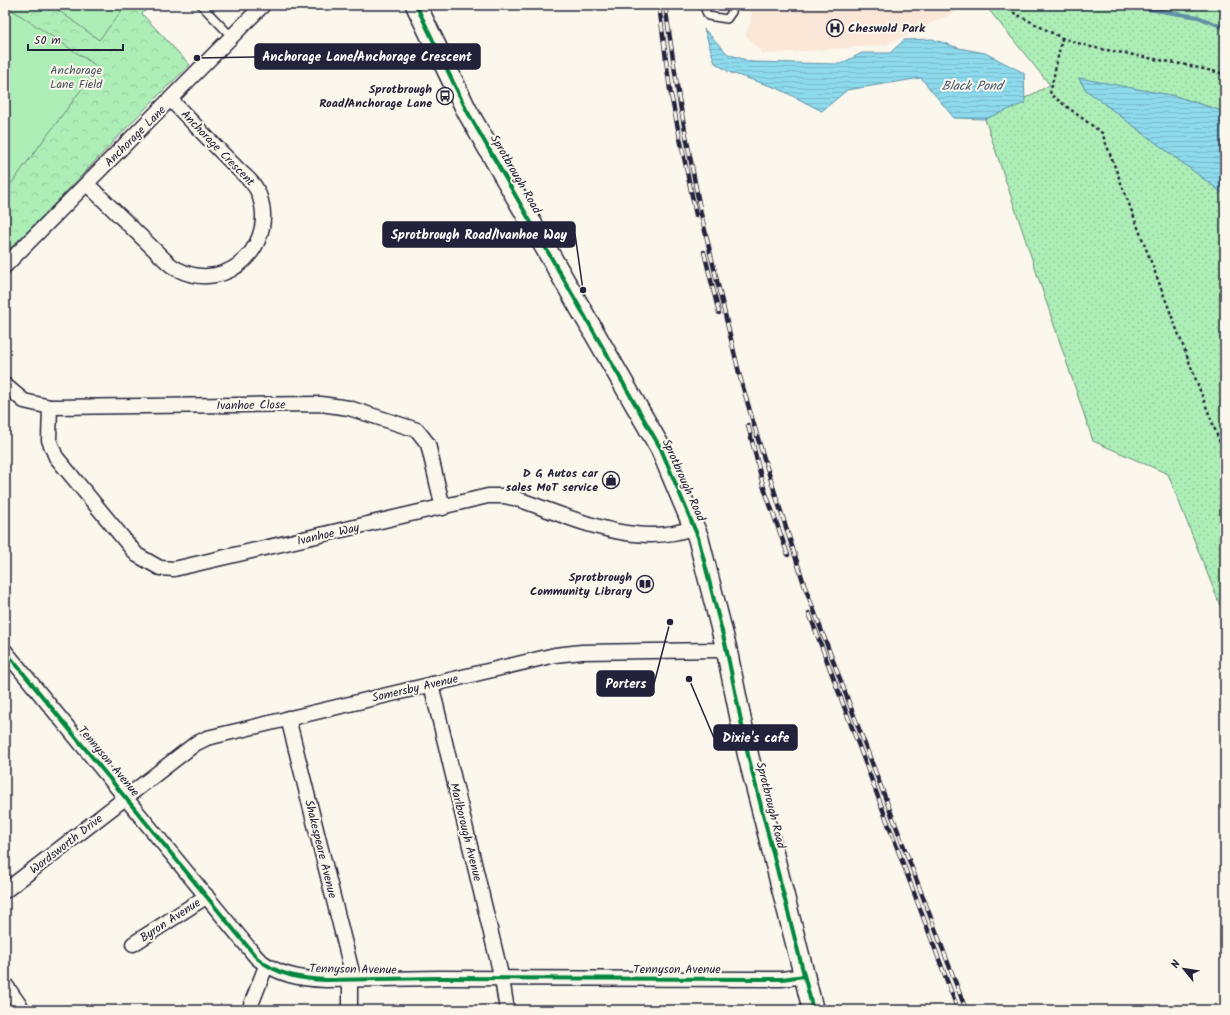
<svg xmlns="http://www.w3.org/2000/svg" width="1230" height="1015" viewBox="0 0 1230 1015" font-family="Kalam,sans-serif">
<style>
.built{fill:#fae7d8}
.grass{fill:url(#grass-dots);stroke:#688879}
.park{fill:url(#park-crowns);stroke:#688879}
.pitch{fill:#adeeb7;stroke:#688879}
.water{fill:url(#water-rules);stroke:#6290a6}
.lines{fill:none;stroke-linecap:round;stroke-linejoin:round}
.stream{stroke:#6290a6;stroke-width:4}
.lane-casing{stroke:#22223b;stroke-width:10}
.street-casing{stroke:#22223b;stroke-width:17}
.secondary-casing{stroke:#22223b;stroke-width:23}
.path{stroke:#22223b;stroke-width:2.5;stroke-dasharray:3 3;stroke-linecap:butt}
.lane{stroke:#fbf7ec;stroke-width:7}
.street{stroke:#fbf7ec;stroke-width:14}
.secondary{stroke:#fbf7ec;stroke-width:20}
.rail-casing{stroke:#22223b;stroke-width:4.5}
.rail{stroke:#fbf7ec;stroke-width:3;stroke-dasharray:9;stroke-linecap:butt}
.cycleway-casing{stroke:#fbf7ec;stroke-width:6}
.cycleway{stroke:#00873e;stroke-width:4}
.labels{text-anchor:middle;stroke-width:4;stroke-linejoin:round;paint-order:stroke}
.poi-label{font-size:12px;font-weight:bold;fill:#22223b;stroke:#fbf7ec;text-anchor:end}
.park-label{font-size:12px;fill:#45555a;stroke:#fbf7ec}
.street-label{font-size:12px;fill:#22223b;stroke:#fbf7ec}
.water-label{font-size:13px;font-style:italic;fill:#425970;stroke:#fbf7ec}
.leader{fill:none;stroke:#22223b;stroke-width:1.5}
.callout-dot{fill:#22223b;stroke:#fbf7ec;stroke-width:1.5}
.callout{fill:#22223b;stroke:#22223b;stroke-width:1.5}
.callout-label{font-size:13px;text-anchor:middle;font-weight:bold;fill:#fff}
</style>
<defs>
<pattern id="grass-dots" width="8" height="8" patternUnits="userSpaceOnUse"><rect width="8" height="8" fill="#adeeb7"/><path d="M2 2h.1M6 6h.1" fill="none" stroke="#95cc9e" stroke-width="1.8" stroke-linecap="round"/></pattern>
<pattern id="park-crowns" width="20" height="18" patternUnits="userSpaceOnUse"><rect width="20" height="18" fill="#adeeb7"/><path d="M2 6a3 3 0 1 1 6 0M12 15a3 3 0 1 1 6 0" fill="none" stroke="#95cc9e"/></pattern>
<pattern id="water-rules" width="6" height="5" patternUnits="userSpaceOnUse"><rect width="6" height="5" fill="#8ddaed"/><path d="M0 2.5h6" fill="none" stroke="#79bbcc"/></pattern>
</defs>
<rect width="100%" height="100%" fill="#fbf7ec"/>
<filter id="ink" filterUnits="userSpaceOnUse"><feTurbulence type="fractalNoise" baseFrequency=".025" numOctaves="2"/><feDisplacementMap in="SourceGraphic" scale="8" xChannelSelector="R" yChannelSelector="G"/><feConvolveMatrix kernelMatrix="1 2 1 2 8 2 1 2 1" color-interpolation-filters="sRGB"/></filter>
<g filter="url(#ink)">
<!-- built -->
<path class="built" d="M750 5H970L885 45 763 54 745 35 751 21Z"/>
<!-- grass -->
<path class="grass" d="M985 5H1225V112L1175 96 1079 79 1086 90 1225 195V618L1168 474 1093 441 985 119 1050 85Z"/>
<!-- park -->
<path class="park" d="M5 5H151L142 14 190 65C125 125 69 193 5 253Z"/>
<!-- pitch -->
<g class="pitch">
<path d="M51 5H126L99 40Z"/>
<path d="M9 8 98 67 5 192V13Z"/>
</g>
<!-- water -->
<g class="water">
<path d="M704 29 728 54 752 62 840 64 862 53H890L904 40 932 39 959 48 985 53 1024 73 1025 103 985 119 954 118 921 78 847 90 822 111 777 88 731 73 715 63Z"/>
<path d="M1079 78 1175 96 1225 112V195L1086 90Z"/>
</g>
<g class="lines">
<!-- stream -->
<path class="stream" d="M1123 5 1198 17 1225 28"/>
<!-- lane casing -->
<g class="lane-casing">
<g id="lane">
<path d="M201 5 232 37"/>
<path d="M703 5 708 16 727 19 732 12 733 5"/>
</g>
</g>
<!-- street casing -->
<g class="street-casing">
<g id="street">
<path d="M87 184 163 258C167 262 172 267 177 269 229 296 281 241 257 190 253 181 241 173 235 166 213 144 192 122 171 100"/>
<path d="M5 266 263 5"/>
<path d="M5 385 24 401 50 407 321 404 349 408 417 430 428 444 443 508"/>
<path d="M50 407 49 440 56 457 137 555 160 568 174 569 488 496H504L518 499C571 518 639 550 694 527"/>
<path d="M5 651 257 958C277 975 301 979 326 980L438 978 782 979 804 976"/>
<path d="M431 684 502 979 507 1010"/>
<path d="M288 718 354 980"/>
<path d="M5 891 195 744 207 738 555 655 582 652 718 650 726 647"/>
<path d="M133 944 201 900 206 895"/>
<path d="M350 980V1010"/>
<path d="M5 984 23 1010"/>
<path d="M249 1010 266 966"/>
</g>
</g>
<!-- secondary casing -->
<g class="secondary-casing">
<path id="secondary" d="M416 5 467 111 661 449 698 537 726 647 748 755 813 1010"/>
</g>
<!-- path -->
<g class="path">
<path d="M1004 5 1008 10 1062 38 1091 47 1186 65 1225 74"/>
<path d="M1062 38 1050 94 1102 133 1225 456"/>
</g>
<!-- lane -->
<use href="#lane" class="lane"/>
<!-- street -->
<use href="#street" class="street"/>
<!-- secondary -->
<use href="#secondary" class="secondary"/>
<!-- rail casing -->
<g class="rail-casing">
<g id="rail">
<path d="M659 5 670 90 696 215"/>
<path d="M665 5 679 99 701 214 740 377 761 449 805 587 966 1010"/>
<path d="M704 252 719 313"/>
<path d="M748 425 763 485 788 555"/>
<path d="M809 613 958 1010"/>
</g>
</g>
<!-- rail -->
<use href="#rail" class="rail"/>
<!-- cycleway casing -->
<g class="cycleway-casing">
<g id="cycleway">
<path d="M416 5 467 111 661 449 698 537 726 647 748 755 813 1010"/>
<path d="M5 651 257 958C277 975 301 979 326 980L438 978 782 979 804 976"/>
</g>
</g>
<!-- cycleway -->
<use href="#cycleway" class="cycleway"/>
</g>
</g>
<!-- icons -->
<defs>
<g id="hospital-ring" transform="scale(0.9)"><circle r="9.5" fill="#fbf7ec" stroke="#22223b" stroke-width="1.5"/><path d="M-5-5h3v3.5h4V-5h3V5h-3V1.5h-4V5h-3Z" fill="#22223b"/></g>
<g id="bus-ring" transform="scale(0.9)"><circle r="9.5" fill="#fbf7ec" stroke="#22223b" stroke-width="1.5"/><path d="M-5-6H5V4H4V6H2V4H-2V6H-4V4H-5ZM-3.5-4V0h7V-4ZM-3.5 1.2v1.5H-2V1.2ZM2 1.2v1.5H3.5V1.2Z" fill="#22223b"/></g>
<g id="shop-ring" transform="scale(0.9)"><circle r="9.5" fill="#fbf7ec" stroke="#22223b" stroke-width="1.5"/><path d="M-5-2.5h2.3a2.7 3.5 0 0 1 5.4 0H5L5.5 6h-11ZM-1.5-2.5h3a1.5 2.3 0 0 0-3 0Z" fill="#22223b"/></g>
<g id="library-ring" transform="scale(0.9)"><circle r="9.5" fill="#fbf7ec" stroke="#22223b" stroke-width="1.5"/><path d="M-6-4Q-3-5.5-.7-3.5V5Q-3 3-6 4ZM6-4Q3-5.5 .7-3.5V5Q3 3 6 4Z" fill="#22223b"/></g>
</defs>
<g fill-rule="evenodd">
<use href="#hospital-ring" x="835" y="28"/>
<use href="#bus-ring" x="445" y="96"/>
<use href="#shop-ring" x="611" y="480"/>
<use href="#library-ring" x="645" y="584"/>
</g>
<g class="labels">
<!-- poi labels -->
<g class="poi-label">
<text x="848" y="32" text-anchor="start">Cheswold Park</text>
<text x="432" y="93">Sprotbrough<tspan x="432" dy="14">Road/Anchorage Lane</tspan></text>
<text x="598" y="477">D G Autos car<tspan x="598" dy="14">sales MoT service</tspan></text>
<text x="632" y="581">Sprotbrough<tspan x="632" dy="14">Community Library</tspan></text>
</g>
<!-- park labels -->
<g class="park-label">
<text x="76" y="74">Anchorage<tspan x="76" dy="14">Lane Field</tspan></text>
</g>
<!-- street labels -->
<g class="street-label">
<text transform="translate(135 136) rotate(-45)" y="4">Anchorage Lane</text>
<text transform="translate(218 148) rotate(46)" y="4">Anchorage Crescent</text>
<text transform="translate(516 174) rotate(60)" y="4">Sprotbrough Road</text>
<text transform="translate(251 405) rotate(-1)" y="4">Ivanhoe Close</text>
<text transform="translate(684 480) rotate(66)" y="4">Sprotbrough Road</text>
<text transform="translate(328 534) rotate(-13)" y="4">Ivanhoe Way</text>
<text transform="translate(415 688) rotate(-13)" y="4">Somersby Avenue</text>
<text transform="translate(109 761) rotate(50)" y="4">Tennyson Avenue</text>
<text transform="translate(771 805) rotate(76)" y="4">Sprotbrough Road</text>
<text transform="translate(466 832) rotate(76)" y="4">Marlborough Avenue</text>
<text transform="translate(66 844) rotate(-38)" y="4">Wordsworth Drive</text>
<text transform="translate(321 849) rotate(76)" y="4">Shakespeare Avenue</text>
<text transform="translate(170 920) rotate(-33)" y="4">Byron Avenue</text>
<text transform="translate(353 969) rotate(1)" y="4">Tennyson Avenue</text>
<text x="677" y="973">Tennyson Avenue</text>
</g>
<!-- water labels -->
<g class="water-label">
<text x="972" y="90">Black Pond</text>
</g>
</g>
<!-- callouts -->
<path class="leader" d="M197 58L255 57M583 290L575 234M670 622L654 684M689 679L714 738"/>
<g class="callout-dot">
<circle cx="197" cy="58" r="4"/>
<circle cx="583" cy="290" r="4"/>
<circle cx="670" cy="622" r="4"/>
<circle cx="689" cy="679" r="4"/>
</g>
<g class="callout">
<rect x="255" y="44" width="225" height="25" rx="4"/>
<rect x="383" y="222" width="192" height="25" rx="4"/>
<rect x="597" y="671" width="57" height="25" rx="4"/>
<rect x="714" y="725" width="83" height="25" rx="4"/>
</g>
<g class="callout-label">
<text x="367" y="61">Anchorage Lane/Anchorage Crescent</text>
<text x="479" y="239">Sprotbrough Road/Ivanhoe Way</text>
<text x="626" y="688">Porters</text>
<text x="756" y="742">Dixie's cafe</text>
</g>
<!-- margin -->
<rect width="1230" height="1015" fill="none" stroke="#fbf7ec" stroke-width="20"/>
<rect x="10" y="10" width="1210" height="995" fill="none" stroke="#22223b" stroke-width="1.5" filter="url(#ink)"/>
<!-- north arrow -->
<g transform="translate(1184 969) rotate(300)" stroke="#fbf7ec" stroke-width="3" paint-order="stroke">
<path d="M0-3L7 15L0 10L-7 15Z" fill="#22223b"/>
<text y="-6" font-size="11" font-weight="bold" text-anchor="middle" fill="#22223b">N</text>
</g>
<!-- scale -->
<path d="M28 44v6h95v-6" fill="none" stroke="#22223b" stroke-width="2"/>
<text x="34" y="44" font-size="12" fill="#22223b" stroke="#fbf7ec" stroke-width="3" paint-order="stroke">50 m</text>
</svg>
